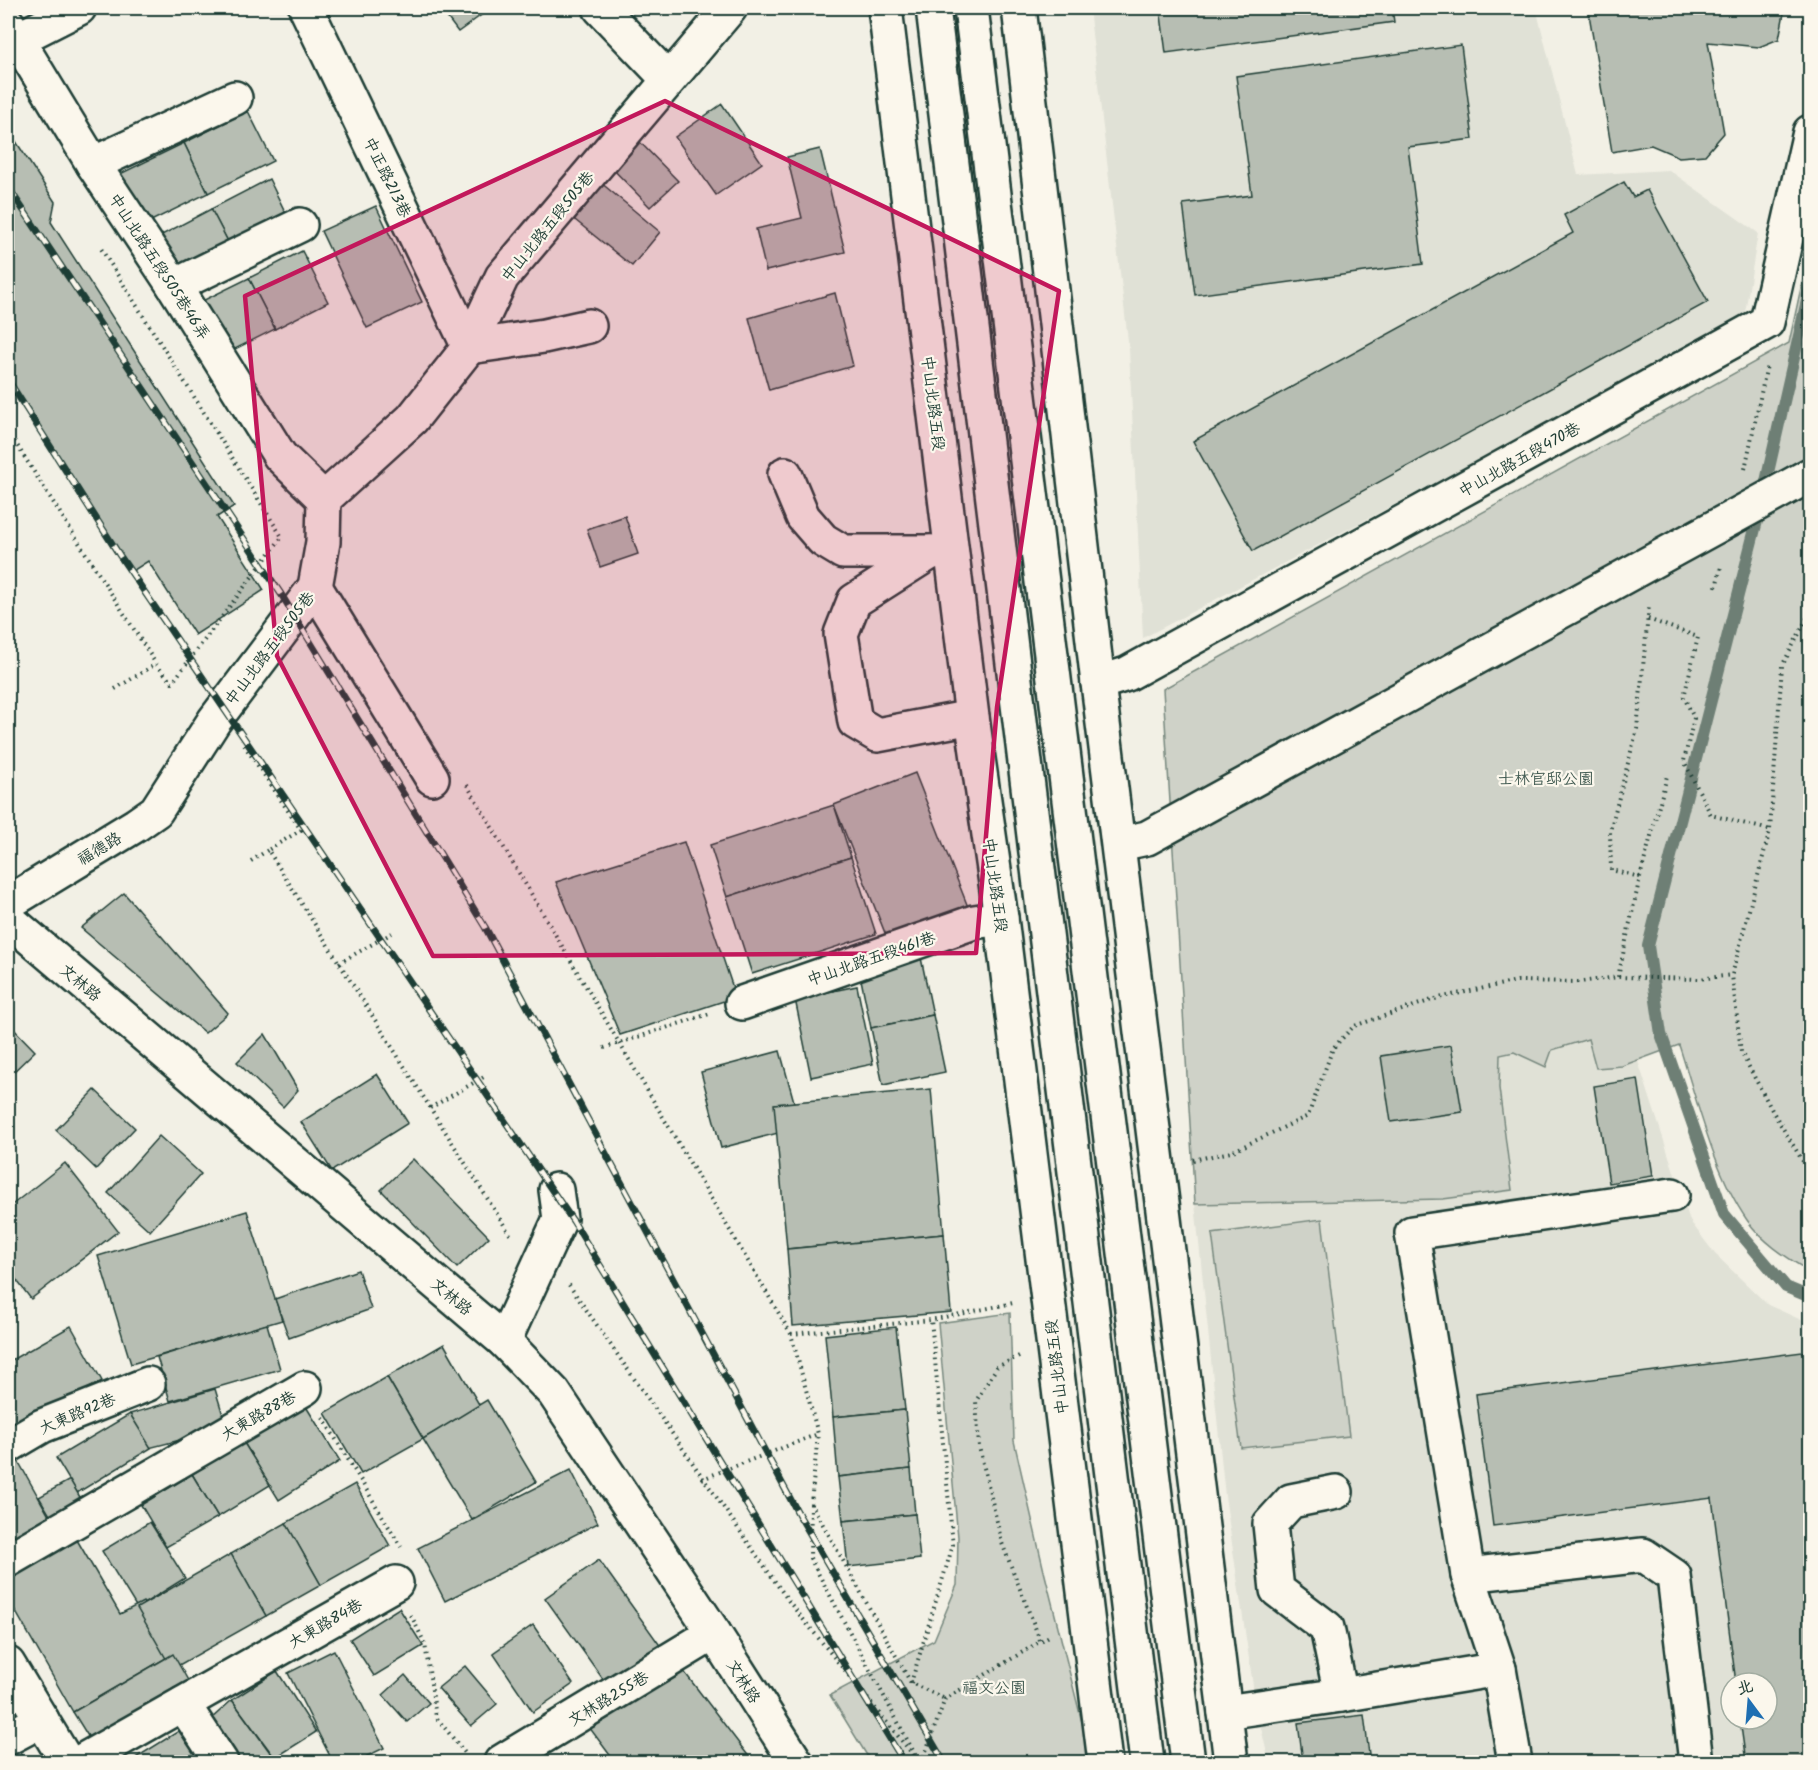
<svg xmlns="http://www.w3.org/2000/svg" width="1818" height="1770" viewBox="0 0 1818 1770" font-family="Kalam,'LXGW WenKai TC',sans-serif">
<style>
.built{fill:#e0e1d6;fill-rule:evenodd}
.green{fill:#cfd2c8;stroke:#77887e;stroke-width:1.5}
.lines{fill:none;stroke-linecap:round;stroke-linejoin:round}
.stream{stroke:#6e7f75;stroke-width:12}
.building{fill:#b7beb3;stroke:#1f3d34;stroke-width:1.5}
.minor-casing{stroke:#1f3d34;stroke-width:38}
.major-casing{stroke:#1f3d34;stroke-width:38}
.path{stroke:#1f3d34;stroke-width:4;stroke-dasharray:1.5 4.5;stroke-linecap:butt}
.minor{stroke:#fbf7ec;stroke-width:33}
.major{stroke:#fbf7ec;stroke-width:33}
.rail-casing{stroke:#1f3d34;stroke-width:7}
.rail{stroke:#fbf7ec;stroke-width:4.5;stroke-dasharray:14;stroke-linecap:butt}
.marked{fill:#c2185b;fill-opacity:0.2;stroke:#c2185b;stroke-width:4.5;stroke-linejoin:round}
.labels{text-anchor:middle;stroke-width:4.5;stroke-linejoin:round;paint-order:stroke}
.street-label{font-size:16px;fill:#1f3d34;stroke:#fbf7ec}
.park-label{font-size:16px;fill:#425b52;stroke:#fbf7ec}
</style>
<rect width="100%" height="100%" fill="#f2f0e5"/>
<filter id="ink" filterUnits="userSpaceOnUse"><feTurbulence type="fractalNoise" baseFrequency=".0167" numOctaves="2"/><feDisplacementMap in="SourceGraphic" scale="12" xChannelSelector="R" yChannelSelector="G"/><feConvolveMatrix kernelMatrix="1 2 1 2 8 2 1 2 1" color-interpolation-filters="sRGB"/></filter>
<g filter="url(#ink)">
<!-- built -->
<g class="built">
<path d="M1089 8H1536L1578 175 1669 170 1758 233 1744 319 1143 638 1129 349Z"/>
<path d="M1588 1038 1622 1066 1638 1061 1690 1221 1715 1254 1768 1305 1810 1324V1762H1269L1256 1706 1225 1496 1195 1204 1443 1199 1512 1189 1499 1088 1500 1055 1514 1052 1546 1066 1552 1050ZM1731 1683H1767V1719H1731Z"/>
</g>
<!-- green -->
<g class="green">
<path d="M1810 246V1272C1788 1258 1763 1243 1747 1220 1714 1173 1697 1100 1679 1045L1622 1066 1596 1068 1588 1039 1552 1050 1546 1067 1514 1052 1500 1055 1499 1088 1512 1190 1443 1199 1195 1204 1163 689 1789 343Z"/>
<path d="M1322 1219 1349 1436 1241 1448 1212 1234Z"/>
<path d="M1010 1313 1014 1441 1043 1567 1092 1762H871L830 1695 934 1640 957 1585 958 1537 938 1323Z"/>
</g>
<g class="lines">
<!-- stream -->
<path class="stream" d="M1810 287 1757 521 1648 946 1661 1034 1724 1214 1786 1287 1810 1297"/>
</g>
<!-- building -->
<g class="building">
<path d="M440 8H491L458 32Z"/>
<path d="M1160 8H1392L1394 22 1166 53Z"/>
<path d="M1588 8H1785L1779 39 1759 47 1708 42 1724 133 1705 155 1679 157 1651 145 1612 152Z"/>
<path d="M1461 45 1473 139 1408 147 1423 264 1195 295 1183 204 1252 195 1236 76Z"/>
<path d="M722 104 762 163 716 195 675 137Z"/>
<path d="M248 111 273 161 208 193 184 143Z"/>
<path d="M8 129 55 202 51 222 234 506 217 517 264 590 195 635 148 561 131 572 8 382Z"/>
<path d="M633 135 678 181 650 207 605 161Z"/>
<path d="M184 143 208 193 143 225 118 175Z"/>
<path d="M820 149 845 252 766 271 756 229 802 218 787 157Z"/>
<path d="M594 177 660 232 632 266 565 212Z"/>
<path d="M269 179 292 226 235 255 211 209Z"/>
<path d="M1624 182 1633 197 1647 190 1708 302 1253 551 1193 441 1573 233 1564 215Z"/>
<path d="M376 206 422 302 367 328 321 231Z"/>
<path d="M211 209 235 255 177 285 154 239Z"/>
<path d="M302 251 328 302 275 329 249 278Z"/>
<path d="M249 278 275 329 221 356 196 304Z"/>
<path d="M835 293 853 366 769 390 749 318Z"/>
<path d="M625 516 638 554 600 567 587 529Z"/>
<path d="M915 773 970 912 889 943 834 805Z"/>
<path d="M834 805 851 857 727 897 710 845Z"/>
<path d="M684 842 736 997 620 1035 556 882Z"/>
<path d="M851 857 876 934 752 974 727 897Z"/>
<path d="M124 893 228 1013 205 1033 81 928Z"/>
<path d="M920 953 933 1015 871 1028 858 965Z"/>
<path d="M857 986 873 1064 811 1077 795 999Z"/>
<path d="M933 1015 945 1072 883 1085 871 1028Z"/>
<path d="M8 1023 35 1051 8 1077Z"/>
<path d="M265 1034 298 1090 283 1107 237 1062Z"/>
<path d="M1451 1045 1462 1112 1391 1122 1381 1056Z"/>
<path d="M780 1051 801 1127 721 1148 701 1072Z"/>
<path d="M377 1074 408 1123 332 1171 301 1122Z"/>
<path d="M1638 1079 1653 1176 1609 1183 1594 1086Z"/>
<path d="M931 1089 944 1234 787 1249 774 1104Z"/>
<path d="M95 1090 135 1128 96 1169 56 1130Z"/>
<path d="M159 1136 201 1174 150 1231 108 1193Z"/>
<path d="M413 1159 489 1237 457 1268 381 1190Z"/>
<path d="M65 1163 118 1231 31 1299 8 1269V1208Z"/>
<path d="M247 1211 282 1320 131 1364 98 1256Z"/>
<path d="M944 1234 951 1312 793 1326 787 1249Z"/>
<path d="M358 1270 371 1309 289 1338 275 1299Z"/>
<path d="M267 1324 280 1369 170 1401 157 1357Z"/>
<path d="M71 1326 102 1381 8 1434V1362Z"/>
<path d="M896 1327 905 1410 833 1417 825 1335Z"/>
<path d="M444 1344 480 1406 423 1439 387 1377Z"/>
<path d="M1810 1351V1762H1746L1740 1719H1767V1683H1736L1712 1498 1493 1526 1476 1394Z"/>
<path d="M387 1377 423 1439 361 1474 325 1413Z"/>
<path d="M215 1389 227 1428 149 1448 130 1414Z"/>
<path d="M487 1400 536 1482 472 1520 423 1439Z"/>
<path d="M305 1405 340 1461 279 1500 244 1443Z"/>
<path d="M905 1410 911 1469 838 1477 833 1417Z"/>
<path d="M130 1414 151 1448 77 1493 56 1458Z"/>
<path d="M244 1443 270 1485 218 1517 192 1474Z"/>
<path d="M12 1450 54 1525 8 1551V1453Z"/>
<path d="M911 1469 915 1514 843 1521 838 1477Z"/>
<path d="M571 1470 598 1523 445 1601 418 1548Z"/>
<path d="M192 1474 218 1517 166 1547 141 1505Z"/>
<path d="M70 1480 84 1504 54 1522 39 1497Z"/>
<path d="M355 1484 390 1546 321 1585 286 1523Z"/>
<path d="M915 1514 920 1559 848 1567 843 1521Z"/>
<path d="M150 1522 185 1578 137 1608 102 1551Z"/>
<path d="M286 1523 321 1585 266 1616 231 1554Z"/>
<path d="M73 1533 120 1614 143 1602 173 1654 73 1712 8 1598V1571Z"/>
<path d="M231 1554 266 1616 172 1669 137 1608Z"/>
<path d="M599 1560 664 1651 610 1689 545 1598Z"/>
<path d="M399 1608 423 1646 374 1676 350 1639Z"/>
<path d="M533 1625 573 1684 533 1712 493 1653Z"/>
<path d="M334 1650 384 1748 355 1762H333L288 1673Z"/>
<path d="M173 1654 190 1684 91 1741 73 1712Z"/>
<path d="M679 1665 750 1758 742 1762H615L589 1727Z"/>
<path d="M465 1666 497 1704 471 1726 438 1688Z"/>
<path d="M277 1671 316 1732 275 1758 232 1700Z"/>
<path d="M405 1675 429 1703 407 1722 383 1695Z"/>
<path d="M232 1700 277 1762H235L210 1720Z"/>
<path d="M1364 1715 1370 1762H1303L1298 1723Z"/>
<path d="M190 1724 214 1762H129Z"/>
<path d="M16 1744 25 1762H8V1748Z"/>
</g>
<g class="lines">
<!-- minor casing -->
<g class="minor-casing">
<g id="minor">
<path d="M306 8 469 347 544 336 589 326"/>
<path d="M600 8 668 79"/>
<path d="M8 24 93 164 174 286 280 456 324 499"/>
<path d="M18 39 79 8"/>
<path d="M93 164 235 98"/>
<path d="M174 286 300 225"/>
<path d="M785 474 803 517 823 540 843 552H933"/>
<path d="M931 552 854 601 841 634 855 722 877 735 972 717"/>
<path d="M315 587 432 778"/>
<path d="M1098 683 1127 674 1767 322 1810 132"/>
<path d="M1119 844 1147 838 1810 475"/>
<path d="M8 903 136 825 156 811 214 721 315 587 323 542 324 499 412 419 469 347 502 277 730 8"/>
<path d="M8 919 504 1341 554 1393 714 1633 796 1762"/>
<path d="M742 1003 974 922 1001 918"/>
<path d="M504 1341 560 1219 556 1190"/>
<path d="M8 1446 42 1426 148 1384"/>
<path d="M1336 1492 1291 1501 1270 1524 1277 1590 1327 1628 1341 1695 1499 1669"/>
<path d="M8 1560 305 1388"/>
<path d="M1468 1575 1643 1555 1674 1576 1696 1762"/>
<path d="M8 1664 67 1762"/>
<path d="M183 1704 221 1762"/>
<path d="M1225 1712 1341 1695"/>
<path d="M8 1738 42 1720"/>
<path d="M80 1762 396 1583"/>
<path d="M501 1762 714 1633"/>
<path d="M1515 1762 1499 1669 1468 1575 1412 1233 1672 1195"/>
</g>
</g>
<!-- major casing -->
<g class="major-casing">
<g id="major">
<path d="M885 8 972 717 1001 918 1105 1762"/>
<path d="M933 8 1147 1762"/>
<path d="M971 8 1188 1762"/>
<path d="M1019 8 1098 683 1231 1762"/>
</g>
</g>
<!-- path -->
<g class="path">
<path d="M8 431 156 664 172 683 282 537 100 247"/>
<path d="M1745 469 1767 365"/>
<path d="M1716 587 1721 567"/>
<path d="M1810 613 1782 666 1770 830 1732 975 1741 1052 1773 1112 1810 1173"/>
<path d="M1648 619 1698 637 1684 697 1694 718 1684 761 1711 815 1770 830"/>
<path d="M115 689 156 664"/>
<path d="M244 745 301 830 268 850 511 1236"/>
<path d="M467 785 791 1334 818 1434 811 1503 911 1683 945 1699"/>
<path d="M251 861 268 850"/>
<path d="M1640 877 1611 870 1610 831 1637 729 1649 605"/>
<path d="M339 963 392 933"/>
<path d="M1618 977 1640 877 1667 776"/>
<path d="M604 1048 709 1014"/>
<path d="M430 1108 484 1077"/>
<path d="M1193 1160 1231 1152 1308 1116 1333 1048 1354 1026 1438 998 1517 981 1580 982 1618 977 1699 979 1732 975"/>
<path d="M569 1285 790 1603 919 1762"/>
<path d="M791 1334 931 1320 1013 1303"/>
<path d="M1019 1356 997 1367 976 1401 979 1447 1002 1543 1040 1640"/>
<path d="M323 1418 401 1547"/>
<path d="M702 1479 818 1434"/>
<path d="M811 1504 810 1558 917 1758"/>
<path d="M411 1615 425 1644 436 1717 465 1753"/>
<path d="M911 1683 953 1545 931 1320"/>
<path d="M922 1762 945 1699 1051 1635"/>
</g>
<!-- minor -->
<use href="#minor" class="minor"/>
<!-- major -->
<use href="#major" class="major"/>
<!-- rail casing -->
<g class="rail-casing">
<g id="rail">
<path d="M8 187 281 594 485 927 799 1515 944 1762"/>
<path d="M8 380 120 556 573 1221 904 1762"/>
</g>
</g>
<!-- rail -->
<use href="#rail" class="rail"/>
</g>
</g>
<!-- marked area -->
<path class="marked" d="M665 101 1059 291 997 707 976 953 433 956 277 656 245 296Z"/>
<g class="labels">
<!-- street labels -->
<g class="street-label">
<text transform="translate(388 177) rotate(64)" y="6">中正路213巷</text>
<text transform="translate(547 226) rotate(-51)" y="6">中山北路五段505巷</text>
<text transform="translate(160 266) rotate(57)" y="6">中山北路五段505巷46弄</text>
<text transform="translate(934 403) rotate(83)" y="6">中山北路五段</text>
<text transform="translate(1519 459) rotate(-29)" y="6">中山北路五段470巷</text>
<text transform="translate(269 648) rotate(-53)" y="6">中山北路五段505巷</text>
<text transform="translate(99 848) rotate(-31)" y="6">福德路</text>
<text transform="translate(996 885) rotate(82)" y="6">中山北路五段</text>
<text transform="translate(871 958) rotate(-19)" y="6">中山北路五段461巷</text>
<text transform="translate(81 982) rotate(40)" y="6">文林路</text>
<text transform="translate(452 1296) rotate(40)" y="6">文林路</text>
<text transform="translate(1056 1367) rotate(-97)" y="6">中山北路五段</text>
<text transform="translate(77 1413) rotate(-23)" y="6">大東路92巷</text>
<text transform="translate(258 1415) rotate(-30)" y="6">大東路88巷</text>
<text transform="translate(325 1623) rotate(-30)" y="6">大東路84巷</text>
<text transform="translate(744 1681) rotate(58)" y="6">文林路</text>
<text transform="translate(608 1698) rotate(-31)" y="6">文林路255巷</text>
</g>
<!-- park labels -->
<g class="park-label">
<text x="1546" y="784">士林官邸公園</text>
<text x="994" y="1693">福文公園</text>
</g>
</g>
<!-- margin -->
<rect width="1818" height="1770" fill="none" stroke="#fbf7ec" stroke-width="30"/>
<rect x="15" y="15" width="1788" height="1740" fill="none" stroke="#1f3d34" stroke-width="2" filter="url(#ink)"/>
<!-- north arrow -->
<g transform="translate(1749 1701) rotate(344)"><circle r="28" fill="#fbf7ec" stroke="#a3ada2" stroke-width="1.5"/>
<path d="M0-4.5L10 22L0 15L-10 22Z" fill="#1f6fb2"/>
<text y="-9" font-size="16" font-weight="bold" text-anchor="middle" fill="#1f3d34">北</text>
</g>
</svg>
